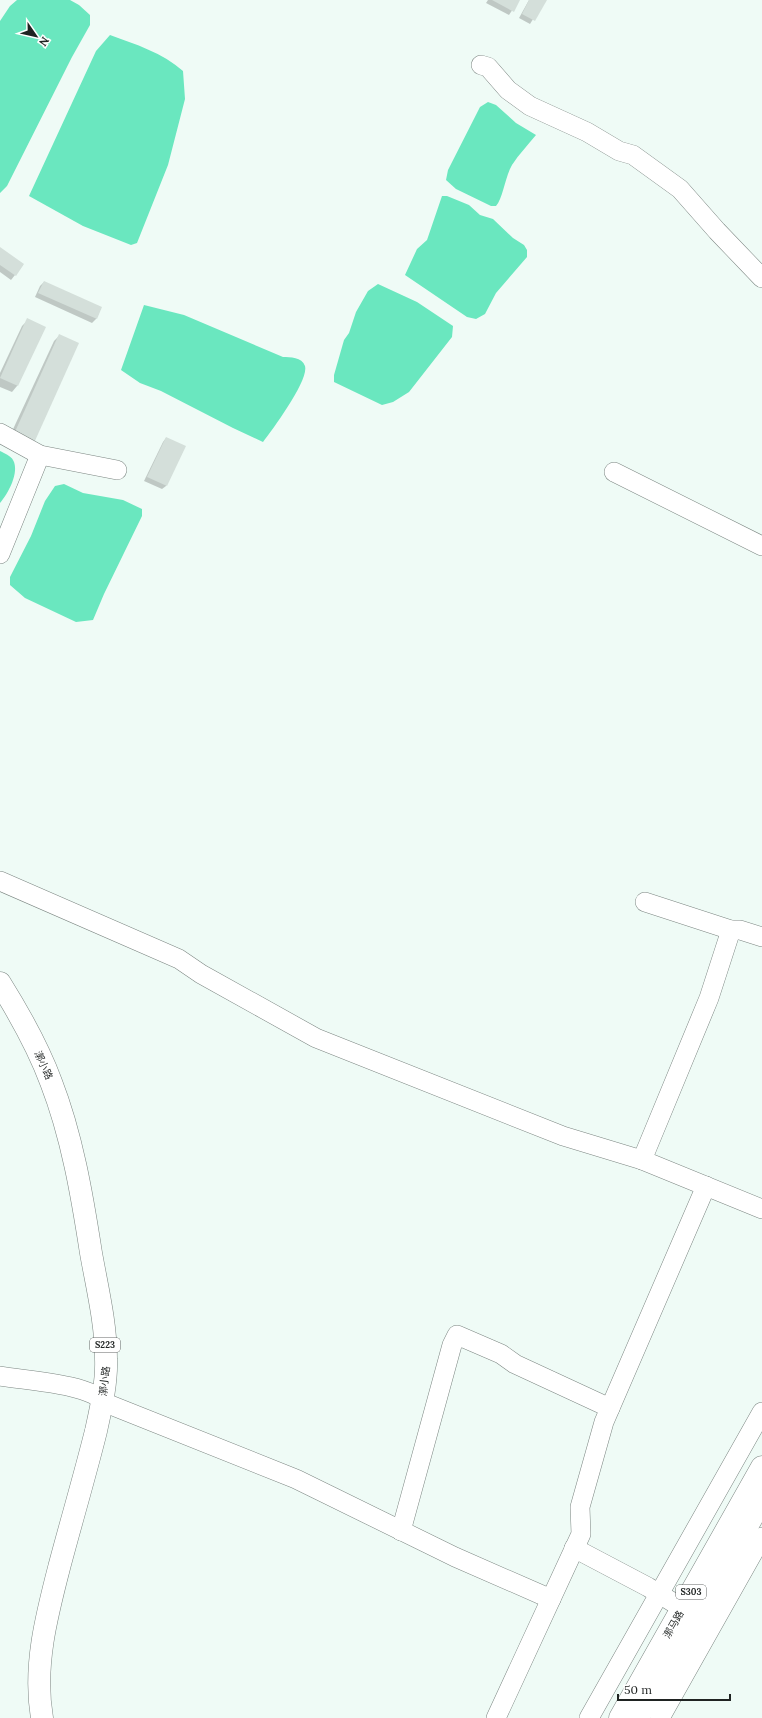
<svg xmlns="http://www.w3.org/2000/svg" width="762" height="1718" viewBox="0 0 762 1718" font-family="Lora,'Noto Sans SC',serif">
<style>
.water{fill:#6ae7bf}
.shadow{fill:#0003}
.building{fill:#d4dfda}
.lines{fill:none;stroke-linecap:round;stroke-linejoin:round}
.minor-casing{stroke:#7c8682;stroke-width:20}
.major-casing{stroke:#7c8682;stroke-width:23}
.minor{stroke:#fff;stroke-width:19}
.major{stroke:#fff;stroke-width:22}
.labels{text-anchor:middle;stroke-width:3.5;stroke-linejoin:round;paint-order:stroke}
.shield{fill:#fff;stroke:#626564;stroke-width:1}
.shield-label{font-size:9px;font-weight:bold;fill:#1f2322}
.street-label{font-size:10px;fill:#1f2322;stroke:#fff}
</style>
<rect width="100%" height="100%" fill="#effbf6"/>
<!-- water -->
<g class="water">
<path d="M17 0H70L79 5 90 15V25L72 57 7 186 0 193V21L10 6Z"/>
<path d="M110 35C135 44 163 53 183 71L185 99 168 165 137 243 131 245 83 226 29 196 96 51Z"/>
<path d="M488 102 496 105 516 123 536 135C528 145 519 154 512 165 505 177 503 198 496 206H491L456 189 446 180 448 170 480 107Z"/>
<path d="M442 196H447L469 205 480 215 493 219 513 238 524 245 527 250V257L496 293 485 314 476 319 467 317 405 275 417 249 427 240Z"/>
<path d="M378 284 417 302 453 326 452 337 409 392 393 402 382 405 334 382V375L344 340 349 333 356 312 368 291Z"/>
<path d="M144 305 184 315 283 357C290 357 302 357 305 366 309 380 273 429 263 442L233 428 161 391 140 383 121 370Z"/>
<path d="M0 451C4 453 11 456 13 460 20 472 8 494 0 503Z"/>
<path d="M64 484 83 493 123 500 142 509V516L104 594 93 620 76 622 25 598 10 585V577L31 536 45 501 55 486Z"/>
</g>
<!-- shadow -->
<g class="shadow">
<path d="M488 0H519L509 15 486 3Z"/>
<path d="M529 0H545L530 24 519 18Z"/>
<path d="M0 249 23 265 11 280 0 272Z"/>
<path d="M44 282 101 308 96 319 92 323 35 297 40 286Z"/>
<path d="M28 320 44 327 17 386 12 392 0 387V373L22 326Z"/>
<path d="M60 335 33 442 8 440 54 341Z"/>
<path d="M166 438V486L162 489 144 481 163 442Z"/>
</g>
<!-- building -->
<g class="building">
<path d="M492 0H520L514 12Z"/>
<path d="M529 0H547L535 21 522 14Z"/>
<path d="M0 247 24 264 16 276 0 265Z"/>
<path d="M44 281 102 307 97 319 38 293Z"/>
<path d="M27 318 46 327 18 386 0 378Z"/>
<path d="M59 334 79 343 34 443 14 434Z"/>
<path d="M166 437 186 446 167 486 147 477Z"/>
</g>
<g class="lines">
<!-- minor casing -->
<g class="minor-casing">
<g id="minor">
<path d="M481 65 488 67 508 90 530 106 587 132 619 151 633 155 680 189 717 231 762 278"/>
<path d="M0 433 40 455 117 470"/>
<path d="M614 472 762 546"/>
<path d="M0 554 40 455"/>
<path d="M0 881 179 959 201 974 316 1038 563 1136 642 1160 762 1209"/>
<path d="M645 902 731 930H740L762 937"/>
<path d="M642 1160 709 998 731 930"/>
<path d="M0 1376C29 1381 87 1383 108 1404L296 1479 455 1557 551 1599"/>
<path d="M401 1531 452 1345 457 1335 501 1354 515 1364 610 1408"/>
<path d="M574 1548 648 1587 682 1608"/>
<path d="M496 1718 581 1534 580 1507 604 1422 706 1186"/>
<path d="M589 1718 762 1412"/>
<path d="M660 1718 762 1537"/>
</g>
</g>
<!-- major casing -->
<g class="major-casing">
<g id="major">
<path d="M0 983C20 1015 38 1047 51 1082 72 1136 82 1195 91 1253 97 1287 106 1323 106 1359 107 1382 101 1408 96 1431 85 1475 72 1519 60 1564 47 1614 33 1666 42 1718"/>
<path d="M620 1718 762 1467"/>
<path d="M638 1718 762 1500"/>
</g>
</g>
<!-- minor -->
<use href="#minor" class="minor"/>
<!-- major -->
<use href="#major" class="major"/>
</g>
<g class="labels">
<!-- shield labels -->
<g class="shield">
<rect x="90" y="1338" width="30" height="14" rx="3"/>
<rect x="676" y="1585" width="30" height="14" rx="3"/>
</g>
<g class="shield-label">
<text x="105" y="1348">S223</text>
<text x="691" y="1595">S303</text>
</g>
<!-- street labels -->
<g class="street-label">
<text transform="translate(44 1065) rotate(66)" y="4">漷小路</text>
<text transform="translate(104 1381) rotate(-83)" y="4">漷小路</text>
<text transform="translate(673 1624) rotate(-60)" y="4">漷马路</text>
</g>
</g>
<!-- north arrow -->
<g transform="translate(36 36) rotate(124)" stroke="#ffffff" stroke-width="3" paint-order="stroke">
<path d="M0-3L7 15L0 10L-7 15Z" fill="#1f2322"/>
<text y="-6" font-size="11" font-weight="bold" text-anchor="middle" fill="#1f2322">N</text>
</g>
<!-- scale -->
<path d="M618 1694v6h112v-6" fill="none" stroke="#1f2322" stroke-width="2"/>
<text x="624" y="1694" font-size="12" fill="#1f2322" stroke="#ffffff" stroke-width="3" paint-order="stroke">50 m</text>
</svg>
